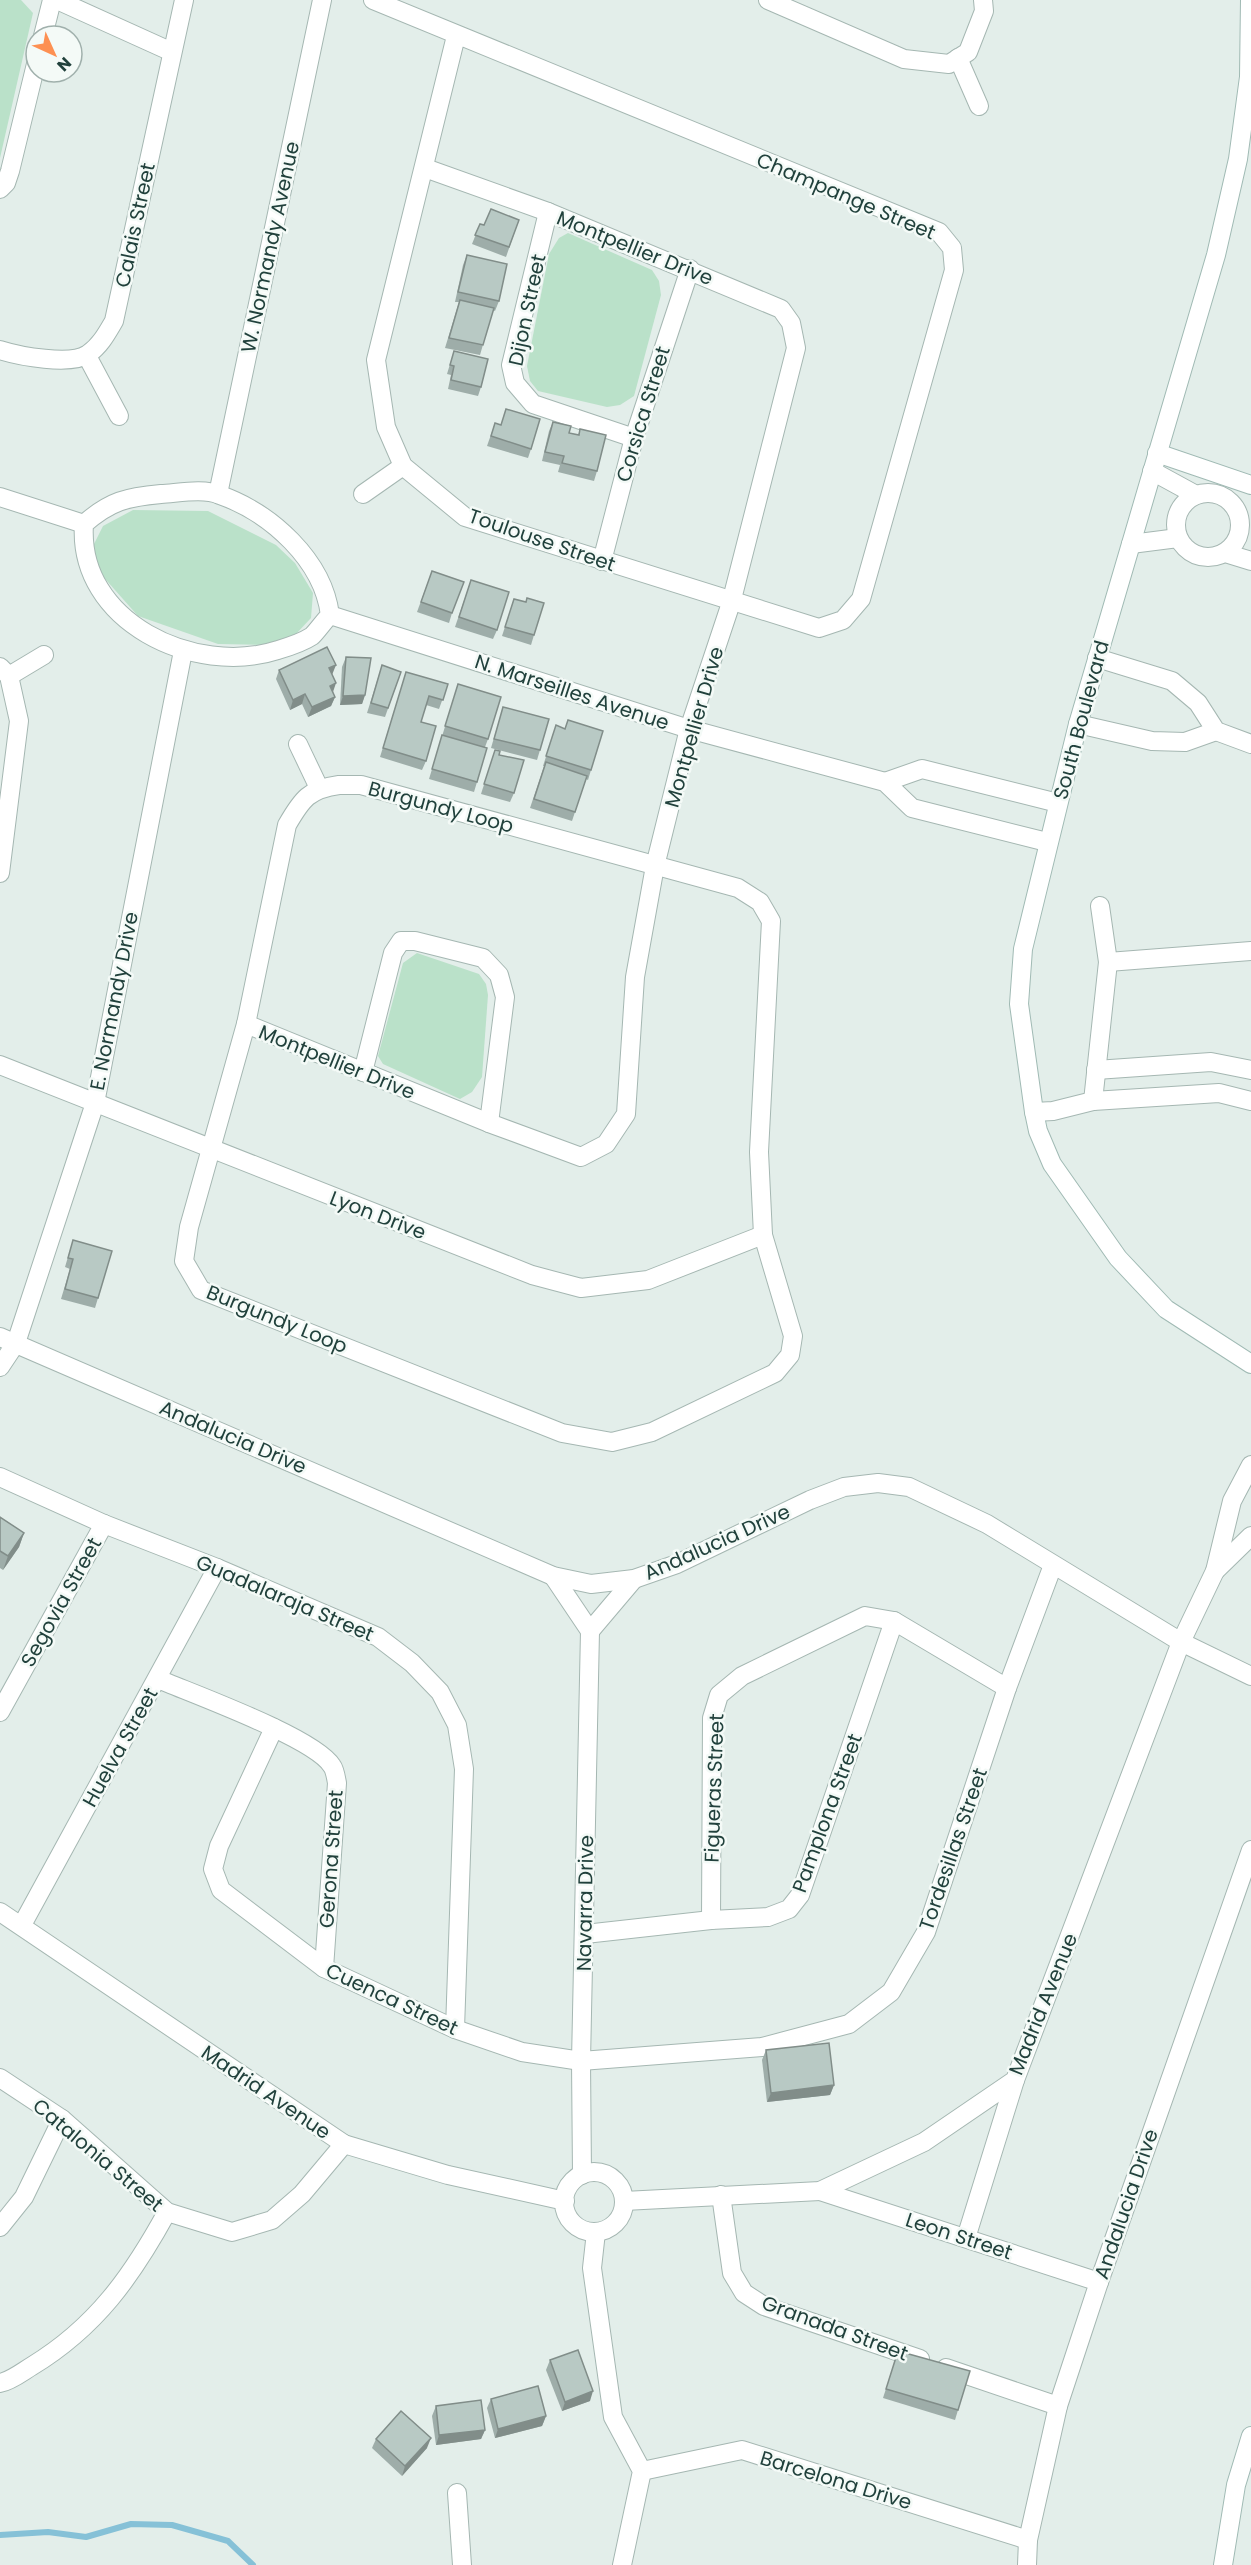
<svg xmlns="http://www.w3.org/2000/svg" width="1251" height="2565" viewBox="0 0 1251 2565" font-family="Poppins,sans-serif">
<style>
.green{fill:#bae1c9}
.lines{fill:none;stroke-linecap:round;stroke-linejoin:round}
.stream{stroke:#86c1d7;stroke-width:6}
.street-casing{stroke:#a5b7b2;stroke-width:20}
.secondary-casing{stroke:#a0bab4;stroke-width:20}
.street{stroke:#fff;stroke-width:18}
.secondary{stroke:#fff;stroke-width:18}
.wall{fill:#9eada9}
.shaded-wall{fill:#818d89}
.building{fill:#b8c9c4;stroke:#818d89;stroke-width:1.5}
.labels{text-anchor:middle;stroke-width:5;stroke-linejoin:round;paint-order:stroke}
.street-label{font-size:20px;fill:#21413c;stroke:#f4faf7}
</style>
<rect width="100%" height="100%" fill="#e3eeea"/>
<!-- green -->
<g class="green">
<path d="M0 0H21L33 13 0 158Z"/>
<path d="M568 233 652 270 659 281 661 295 634 396 620 405 607 407 538 391 530 381 527 366 549 254 559 238Z"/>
<path d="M133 510 208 511 276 545 295 563 313 593 311 618 296 634 264 645 218 644 138 616 99 572 93 546 103 526Z"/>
<path d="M417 953 479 974 486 984 488 995 482 1077 472 1092 460 1099 383 1064 378 1056 403 963Z"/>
</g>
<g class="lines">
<!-- stream -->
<path class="stream" d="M0 2535 48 2532 86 2537 131 2524 172 2525 228 2541 253 2565"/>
<!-- street casing -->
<g class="street-casing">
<g id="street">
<path d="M57 0 172 52"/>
<path d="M373 0 939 232 952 248 954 270 861 599 843 620 819 628 465 517 403 466 386 427 376 360 456 36"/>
<path d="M768 0 904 59 949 64 968 52 984 11 983 0"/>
<path d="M43 36 52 0"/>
<path d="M958 58 979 106"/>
<path d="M0 189 6 183 10 171 36 64"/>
<path d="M548 212 511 365 515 383 533 404 634 438"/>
<path d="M0 350C19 356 71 366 88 354 100 346 107 333 114 321L184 0"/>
<path d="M87 356 119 416"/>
<path d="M1152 471 1196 495"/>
<circle cx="1208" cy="525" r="32"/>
<path d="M161 494C179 493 204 488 220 495 271 513 323 560 330 615 324 621 318 630 312 636 303 642 288 647 278 650 195 677 77 622 84 524 110 501 127 497 161 494Z"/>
<path d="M218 494 322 0"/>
<path d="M363 494 403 466"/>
<path d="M0 497 84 524"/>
<path d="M1131 544 1178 538"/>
<path d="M1225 553 1251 561"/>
<path d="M602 561 634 438 690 269"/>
<path d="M330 615 689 729 885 782 912 808 1047 842"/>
<path d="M1097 658 1172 681 1198 703 1216 731 1251 744"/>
<path d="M0 667 9 676 19 721 0 873"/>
<path d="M9 676 44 655"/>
<path d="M1078 724 1152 741 1185 742 1216 731"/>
<path d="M298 744 319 788"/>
<path d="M885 782 922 769 1058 803"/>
<path d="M339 785H361L738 888 760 902 771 921 759 1152 763 1235 793 1336 790 1355 775 1373 652 1432 612 1442 562 1433 201 1290 184 1261 189 1227 246 1024 287 825C302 799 309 789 339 785Z"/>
<path d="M1108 962 1251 951"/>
<path d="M246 1024 489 1123 581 1157 606 1144 626 1114 635 977 655 866 689 729 731 603 796 348 791 323 781 309 548 212 425 168"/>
<path d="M0 1065 532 1275 581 1288 648 1280 763 1235"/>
<path d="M1096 1070 1211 1062 1251 1070"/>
<path d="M363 1072 393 953 401 941H415L483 958 499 975 505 997 489 1123"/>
<path d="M1093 1101 1108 962 1100 906"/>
<path d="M1034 1112 1053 1111 1093 1101 1219 1093 1251 1101"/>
<path d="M0 1337 553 1576 591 1584 634 1579 677 1564 810 1500 844 1487 878 1483 909 1487 987 1524 1181 1642 1251 1676"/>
<path d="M0 1367 16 1343 95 1103 183 651"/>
<path d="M0 1477 104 1524 217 1568 378 1637 412 1663 440 1692 457 1725 464 1769 455 2029"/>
<path d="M1215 1571 1251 1536"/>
<path d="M553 1576 590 1631"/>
<path d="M590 1631 634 1579"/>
<path d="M158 1679C193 1694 315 1738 332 1766 335 1770 336 1778 337 1783L324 1968"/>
<path d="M0 1712 104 1524"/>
<path d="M274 1728 219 1846 213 1869 221 1890 324 1968 455 2029 522 2052 581 2061 762 2047 849 2024 891 1992 926 1932 1007 1688 1053 1565"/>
<path d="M0 1912 344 2144 448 2175 565 2201"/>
<path d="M711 1920 712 1718 719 1695 742 1676 865 1616 894 1621 1007 1688"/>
<path d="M22 1925 217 1568"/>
<path d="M585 1934 711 1920 768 1917 789 1909 800 1895 894 1621"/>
<path d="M0 2078 62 2119 167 2212 232 2232 272 2220 302 2194 344 2144"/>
<circle cx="594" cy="2202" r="30"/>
<path d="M582 2175 581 2061 590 1631"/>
<path d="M820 2191 1099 2282"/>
<path d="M721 2195 732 2273 744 2293 764 2306 920 2359"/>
<path d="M624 2201 820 2191 924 2142 1015 2080 1181 1642 1215 1571 1232 1501 1251 1465"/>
<path d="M0 2227 24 2197 62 2119"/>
<path d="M596 2232 592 2268 613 2417 642 2471 622 2565"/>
<path d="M966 2238 1015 2080"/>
<path d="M946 2368 1058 2406"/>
<path d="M0 2383C11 2381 22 2372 32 2366 96 2327 132 2276 167 2212"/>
<path d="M642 2471 742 2450 1028 2540"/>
<path d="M457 2493 462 2565"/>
<path d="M1027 2565 1028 2540 1058 2406 1099 2282 1251 1850"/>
</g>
</g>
<!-- secondary casing -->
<g class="secondary-casing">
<g id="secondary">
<path d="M1250 0 1249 77 1238 159 1216 255 1078 724 1023 949 1019 1004 1034 1112 1038 1131 1052 1164 1118 1258 1166 1309 1251 1364"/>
<path d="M1157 453 1251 485"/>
<path d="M1223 2565 1236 2485 1251 2436"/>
</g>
</g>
<!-- street -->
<use href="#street" class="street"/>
<!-- secondary -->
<use href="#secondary" class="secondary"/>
</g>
<!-- wall -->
<g class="wall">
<path d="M519 220 506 257 472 244 480 224 484 225Z"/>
<path d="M467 255 499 301 495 311 493 310 480 355 445 348 459 302H455L463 265Z"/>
<path d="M454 351 481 387 478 396 448 389 451 375 447 374Z"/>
<path d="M553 422 569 433 578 435 580 429 597 471 594 481 558 472 560 465 542 461 549 431Z"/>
<path d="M495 423 531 449 528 458 487 446Z"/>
<path d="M432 571 452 613 449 623 417 612Z"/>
<path d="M471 580 497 630 493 639 455 627Z"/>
<path d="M514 599 534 635 531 645 502 636Z"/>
<path d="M346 657 365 695 362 704 340 705 342 667Z"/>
<path d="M382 665 401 672 385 717 367 713Z"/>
<path d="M279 670 332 675 333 692 335 697 331 706 308 717 302 704 290 710 276 679Z"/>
<path d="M406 672 448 684 439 709 426 705 421 722 426 761 422 770 380 757Z"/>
<path d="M458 684 488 739 485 747 477 782 474 792 429 779Z"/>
<path d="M503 707 540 750 537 760 491 748Z"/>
<path d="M568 720 591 770 588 780 586 779 572 821 530 808 544 766H543L553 735 565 728Z"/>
<path d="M495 750 499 755 514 793 510 802 481 794Z"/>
<path d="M73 1240 98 1298 95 1308 61 1299 70 1269 65 1267Z"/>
<path d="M0 1517 24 1533 19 1547 3 1570 0 1568Z"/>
<path d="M766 2050 834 2085 830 2095 767 2102 762 2060Z"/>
<path d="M898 2351 958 2410 955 2420 883 2398Z"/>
<path d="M550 2360 590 2401 562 2411 546 2370Z"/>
<path d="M491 2399 546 2416 542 2426 495 2438 487 2408Z"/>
<path d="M436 2406 485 2430 481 2439 436 2445 432 2416Z"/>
<path d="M376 2439 427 2448 402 2476 372 2448Z"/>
</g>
<!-- shaded-wall -->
<g class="shaded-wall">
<path d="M336 665 332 675 329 668Z"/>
<path d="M336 683 333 692 330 686Z"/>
<path d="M305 694 302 704 290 710 293 700Z"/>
<path d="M365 695 362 704 340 705 343 696Z"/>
<path d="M335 697 331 706 308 717 312 707Z"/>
<path d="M24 1533 19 1547 3 1570 8 1556Z"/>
<path d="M834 2085 830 2095 767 2102 771 2093Z"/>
<path d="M593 2391 590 2401 562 2411 565 2402Z"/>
<path d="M546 2416 542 2426 495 2438 498 2429Z"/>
<path d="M485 2430 481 2439 436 2445 439 2435Z"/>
<path d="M431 2438 427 2448 402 2476 405 2466Z"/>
</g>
<!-- building -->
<g class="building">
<path d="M491 209 519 220 509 247 475 235 480 224 484 225Z"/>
<path d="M467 255 507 264 499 301 458 292Z"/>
<path d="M460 300 494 308 483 345 449 338Z"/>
<path d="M454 351 488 359 481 387 451 380 454 366 450 365Z"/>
<path d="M506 409 540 419 531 449 491 436 495 423 501 425Z"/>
<path d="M553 422 571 426 569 433 579 435 580 429 606 435 597 471 562 463 564 456 545 452Z"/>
<path d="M432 571 464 582 452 613 421 602Z"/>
<path d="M471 580 509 592 497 630 459 617Z"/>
<path d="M527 598 544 603 534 635 505 627 514 599 526 602Z"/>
<path d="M327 647 336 665 329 668 336 683 330 686 335 697 312 707 305 694 293 700 279 670Z"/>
<path d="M346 657 371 658 365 695 343 696Z"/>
<path d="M382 665 401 672 388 708 371 703Z"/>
<path d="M406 672 448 684 443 700 429 696 421 722 436 726 426 761 383 748Z"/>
<path d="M458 684 501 697 488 739 445 726Z"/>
<path d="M503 707 549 719 540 750 494 739Z"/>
<path d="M568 720 603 731 591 770 546 756 556 725 565 729Z"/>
<path d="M442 735 487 748 477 782 432 769Z"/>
<path d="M495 750 500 751 499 755 524 760 514 793 484 784Z"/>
<path d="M546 762 587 776 575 812 534 799Z"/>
<path d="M73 1240 112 1251 98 1298 65 1289 73 1259 68 1258Z"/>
<path d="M0 1517 24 1533 8 1556 0 1551Z"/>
<path d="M829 2043 834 2085 771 2093 766 2050Z"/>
<path d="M578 2350 593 2391 565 2402 550 2360Z"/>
<path d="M898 2351 970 2371 958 2410 886 2389Z"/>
<path d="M538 2386 546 2416 498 2429 491 2399Z"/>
<path d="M481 2400 485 2430 439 2435 436 2406Z"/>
<path d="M401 2411 431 2438 405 2466 376 2439Z"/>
</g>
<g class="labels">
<!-- street labels -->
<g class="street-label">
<text transform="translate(846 196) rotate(23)" y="7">Champange Street</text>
<text transform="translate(135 225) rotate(-78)" y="7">Calais Street</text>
<text transform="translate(270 247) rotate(-78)" y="7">W. Normandy Avenue</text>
<text transform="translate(635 248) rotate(22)" y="7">Montpellier Drive</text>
<text transform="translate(527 310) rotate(-78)" y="7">Dijon Street</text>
<text transform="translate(643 414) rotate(-73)" y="7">Corsica Street</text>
<text transform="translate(542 540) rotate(19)" y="7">Toulouse Street</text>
<text transform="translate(572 692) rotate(18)" y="7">N. Marseilles Avenue</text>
<text transform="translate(1081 720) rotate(-75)" y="7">South Boulevard</text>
<text transform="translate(694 727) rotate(-74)" y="7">Montpellier Drive</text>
<text transform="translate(441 807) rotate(15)" y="7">Burgundy Loop</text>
<text transform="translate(114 1001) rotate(-79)" y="7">E. Normandy Drive</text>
<text transform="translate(337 1062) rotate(22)" y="7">Montpellier Drive</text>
<text transform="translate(378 1215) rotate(21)" y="7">Lyon Drive</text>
<text transform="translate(277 1319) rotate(22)" y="7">Burgundy Loop</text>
<text transform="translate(233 1437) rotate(23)" y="7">Andalucia Drive</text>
<text transform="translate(717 1542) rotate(-24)" y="7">Andalucia Drive</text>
<text transform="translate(285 1598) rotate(23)" y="7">Guadalaraja Street</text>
<text transform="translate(61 1602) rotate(-61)" y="7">Segovia Street</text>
<text transform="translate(120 1747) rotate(-61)" y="7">Huelva Street</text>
<text transform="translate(714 1788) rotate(-88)" y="7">Figueras Street</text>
<text transform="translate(827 1813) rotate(-70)" y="7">Pamplona Street</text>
<text transform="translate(953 1849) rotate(-71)" y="7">Tordesillas Street</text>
<text transform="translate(331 1859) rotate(-86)" y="7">Gerona Street</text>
<text transform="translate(585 1903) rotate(-89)" y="7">Navarra Drive</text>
<text transform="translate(392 1999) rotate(25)" y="7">Cuenca Street</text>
<text transform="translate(1043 2004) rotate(-68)" y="7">Madrid Avenue</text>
<text transform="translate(266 2092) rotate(34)" y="7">Madrid Avenue</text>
<text transform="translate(98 2155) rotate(40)" y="7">Catalonia Street</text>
<text transform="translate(1126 2204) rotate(-71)" y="7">Andalucia Drive</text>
<text transform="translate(959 2236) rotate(18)" y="7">Leon Street</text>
<text transform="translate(835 2328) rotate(20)" y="7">Granada Street</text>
<text transform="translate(836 2480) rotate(17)" y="7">Barcelona Drive</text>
</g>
</g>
<!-- north arrow -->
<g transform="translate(54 54) rotate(135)"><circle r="28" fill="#f4faf7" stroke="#a0b0ac" stroke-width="1.5"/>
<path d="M0-4.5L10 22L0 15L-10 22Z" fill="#fd9052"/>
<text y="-9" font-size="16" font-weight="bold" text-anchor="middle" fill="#21413c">N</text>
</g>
</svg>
